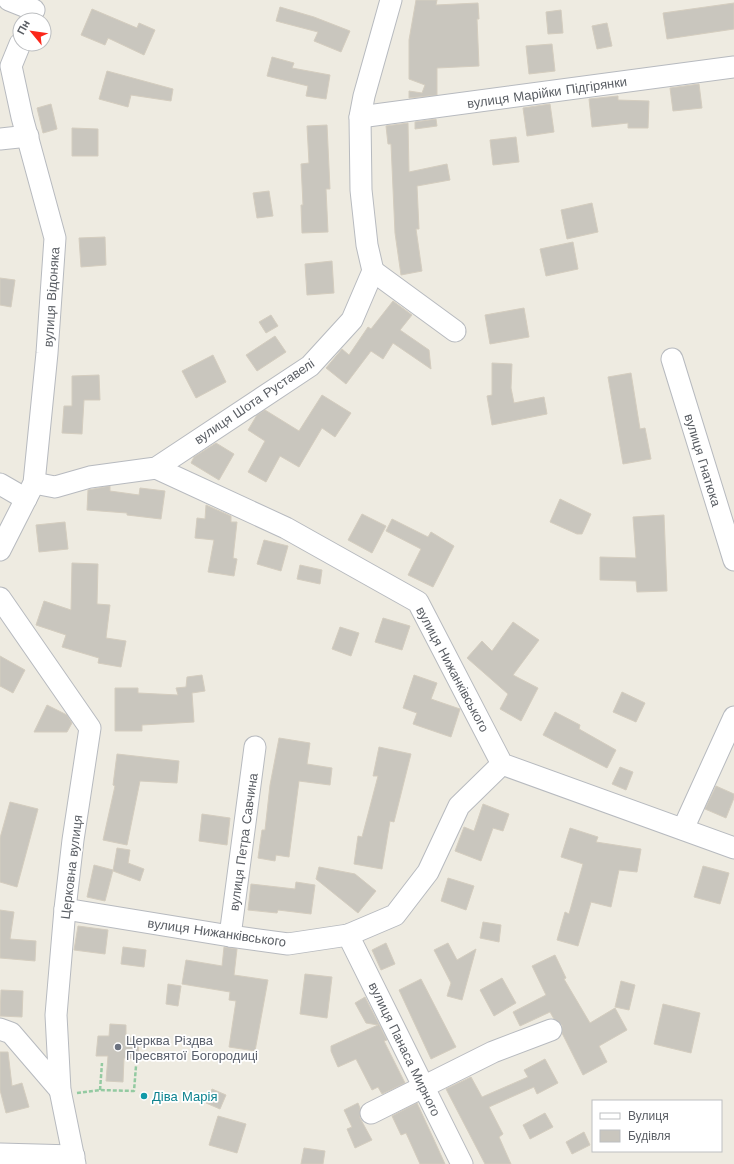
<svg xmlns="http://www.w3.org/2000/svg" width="734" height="1164" viewBox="0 0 734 1164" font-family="'Work Sans',sans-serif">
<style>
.building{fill:#c9c6be;stroke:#d4cdbf}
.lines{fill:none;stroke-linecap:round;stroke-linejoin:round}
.minor-casing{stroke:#b7babf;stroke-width:23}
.path{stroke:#93caa1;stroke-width:2.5;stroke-dasharray:4 2;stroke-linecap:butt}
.minor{stroke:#fff;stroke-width:21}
.worship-dot{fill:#6b7280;stroke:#fff;stroke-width:1.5}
.culture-dot{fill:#0f9aa8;stroke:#fff;stroke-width:1.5}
.labels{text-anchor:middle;stroke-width:3.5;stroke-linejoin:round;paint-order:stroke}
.street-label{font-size:13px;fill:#5a5e64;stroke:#fff}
.worship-label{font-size:13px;fill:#5b616d;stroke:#fff;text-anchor:start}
.culture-label{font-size:13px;fill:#0d838f;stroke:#fff;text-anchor:start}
</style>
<rect width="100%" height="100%" fill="#eeebe1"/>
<!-- building -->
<g class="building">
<path d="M416 0H437L436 5 478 3 479 19H477L479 66 437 68V95L409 98V91L422 93 425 85 409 79V40Z"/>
<path d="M734 3V29L667 39 663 13Z"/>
<path d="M280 7 314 17 350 31 341 52 314 41 318 32 276 21Z"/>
<path d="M92 9 137 28 139 23 155 30 144 55 108 38 105 45 81 35Z"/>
<path d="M561 10 563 33 548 34 546 12Z"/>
<path d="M607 23 612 46 597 49 592 26Z"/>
<path d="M552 44 555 71 529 74 526 46Z"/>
<path d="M272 57 294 63 292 68 330 75 326 99 306 96 308 86 267 76Z"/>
<path d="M107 71 173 89 171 101 131 95 128 107 99 99Z"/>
<path d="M699 84 702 108 673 111 670 88Z"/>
<path d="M618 96V100L649 101 648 128H628V123L592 127 589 99Z"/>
<path d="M51 104 57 129 43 133 37 108Z"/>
<path d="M550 104 554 132 527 136 523 108Z"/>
<path d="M436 119 437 126 415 129V122Z"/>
<path d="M408 123 409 172 447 164 450 180 417 186 419 229H416L422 271 401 275 395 233 391 144H388L386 126Z"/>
<path d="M327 125 330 189H326L328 232 302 233 301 205H303L301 164 309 163 307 126Z"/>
<path d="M72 128 98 129V156H72Z"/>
<path d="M516 137 519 162 493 165 490 140Z"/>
<path d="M269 191 273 216 257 218 253 193Z"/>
<path d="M592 203 598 232 567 239 561 210Z"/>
<path d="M105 237 106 265 81 267 79 238Z"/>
<path d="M573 242 578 269 546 276 540 249Z"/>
<path d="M332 261 334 293 307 295 305 264Z"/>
<path d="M0 278 15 280 11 307 0 305Z"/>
<path d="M393 301 412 315 400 330 429 350 431 369 393 343 383 359 371 351 346 384 326 368 342 349 349 355 368 327 371 329Z"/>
<path d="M524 308 529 337 490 344 485 315Z"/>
<path d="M271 315 278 326 266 333 259 322Z"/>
<path d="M275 336 286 352 257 371 246 355Z"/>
<path d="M213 355 226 382 196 398 182 371Z"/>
<path d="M492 363 512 364 511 388 514 403 544 397 547 414 492 425 487 396 492 395Z"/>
<path d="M631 373 640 429 645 428 651 459 623 464 608 377Z"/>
<path d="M99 375 100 400H84L82 434 62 433 64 406H72V376Z"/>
<path d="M322 395 351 413 335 437 322 428 299 467 280 456 266 482 248 472 265 441 248 430 257 415 265 410 299 431Z"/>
<path d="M216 443 234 454 219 480 191 463 194 457Z"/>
<path d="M110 486V491L139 495 140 488 165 491 161 519 127 515V513L87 510 88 490Z"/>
<path d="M560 499 591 514 582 534H577L550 522Z"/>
<path d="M206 505 231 516V522H237L233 558 237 559 234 576 208 572 214 540 195 538 197 518 205 519Z"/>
<path d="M362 514 386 526 372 553 348 540Z"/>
<path d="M664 515 667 591 637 592 636 581 600 580V557L636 558 633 517Z"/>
<path d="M392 519 428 537 431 532 454 546 433 587 408 575 421 549 386 531Z"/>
<path d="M65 522 68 549 39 552 36 525Z"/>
<path d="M264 540 288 546 281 571 257 564Z"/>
<path d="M72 563 98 564 97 604 110 605 106 638 126 641 121 667 98 663 99 658 62 647 66 635 36 625 44 601 71 610Z"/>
<path d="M300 565 322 570 320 584 297 579Z"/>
<path d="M383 618 410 626 402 650 375 642Z"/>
<path d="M513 622 539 640 513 675 538 688 521 721 500 709 508 694 467 658 482 641 492 651Z"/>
<path d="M340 627 359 633 351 656 332 649Z"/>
<path d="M0 656 25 670 13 693 0 686Z"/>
<path d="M202 675 205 691 192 693 194 722 142 725V731H115V688H138V693L178 695 176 688 186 687 187 677Z"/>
<path d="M414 675 437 683 431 699 460 709 451 737 413 724 417 713 403 708Z"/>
<path d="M622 692 645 703 636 722 613 712Z"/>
<path d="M47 705 67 715 72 723 67 732H34Z"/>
<path d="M555 712 580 725 579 729 616 750 607 768 543 735Z"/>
<path d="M279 738 310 743 307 764 332 768 330 785 299 781 289 857 276 855 275 861 258 858 262 830H265L270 785Z"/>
<path d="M379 747 411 754 394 822 390 821 382 869 354 864 358 836 362 837 378 776H373Z"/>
<path d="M117 754 179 761 177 783 140 781 127 845 103 840 115 786 113 785Z"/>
<path d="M620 767 633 772 626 790 612 784Z"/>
<path d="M716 786 734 794V798L726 818 705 809Z"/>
<path d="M10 802 38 809 17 887 0 882V838Z"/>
<path d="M483 804 509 814 503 831 493 828 481 861 455 851 464 827 474 831Z"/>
<path d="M202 814 230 818 227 845 199 841Z"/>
<path d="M570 828 598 837 596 842 641 849 637 872 619 870 611 907 591 902 578 946 557 940 565 912 569 914 583 864 561 857Z"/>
<path d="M117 848 130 850 128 863 144 869 140 881 113 871Z"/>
<path d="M94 865 113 870 105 901 87 897Z"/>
<path d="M703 866 729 873 720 904 694 897Z"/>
<path d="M319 867 355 874 376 891 358 913 316 879Z"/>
<path d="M448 878 474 886 466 910 441 901Z"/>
<path d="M296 882 315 885 311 914 278 910 277 913 248 910 251 884 295 889Z"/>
<path d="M0 910 14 912 10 939 36 941 35 961 0 958Z"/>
<path d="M483 922 501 925 499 942 480 938Z"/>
<path d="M78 926 108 930 105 954 74 950Z"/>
<path d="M386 943 395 964 381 970 372 950Z"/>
<path d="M448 943 457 960 476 949 462 1000 447 996 451 983 434 950Z"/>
<path d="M123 947 146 950 144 967 121 964Z"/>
<path d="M224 947 237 949 234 975 268 980 255 1051 229 1047 236 1001 229 1000 230 992 182 984 186 960 222 966Z"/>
<path d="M555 955 566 978 564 979 590 1023 615 1008 627 1030 599 1046 607 1062 583 1075 562 1033V1025L554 1019 550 1012 520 1026 513 1012 546 995 532 966Z"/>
<path d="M305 974 332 977 327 1018 300 1014Z"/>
<path d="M502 978 516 1003 494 1016 480 990Z"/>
<path d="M421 979 456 1047 431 1059 399 990Z"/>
<path d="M621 981 635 985 629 1010 615 1007Z"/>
<path d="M168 984 181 986 178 1006 166 1004Z"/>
<path d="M1 990 23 991 22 1017 0 1016Z"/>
<path d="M365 997 387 1040 384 1041 405 1083 382 1094 378 1087 372 1090 356 1059 338 1067 331 1051V1046L378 1025 366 1023 355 1003Z"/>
<path d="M663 1004 700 1013 691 1053 654 1044Z"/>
<path d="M110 1024 126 1025V1038H139L138 1059 124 1058 123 1082 106 1081 108 1056H96L98 1036H109Z"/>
<path d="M0 1052H8L12 1086 22 1083 29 1107 6 1113 0 1090Z"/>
<path d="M545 1059 558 1083 537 1094 534 1087 489 1107 503 1134 499 1137 511 1164H485L446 1089 471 1077 482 1097 528 1077 524 1070Z"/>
<path d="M212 1089 226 1095 220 1109 206 1103Z"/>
<path d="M358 1103 360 1108V1118L372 1140 355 1148 347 1129 352 1127 344 1110Z"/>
<path d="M417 1103 435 1142 445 1164H420L406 1133 401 1135 392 1116Z"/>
<path d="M545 1113 553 1127 530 1139 523 1125Z"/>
<path d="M218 1116 246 1124 237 1153 209 1145Z"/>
<path d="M584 1132 590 1145 572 1154 566 1142Z"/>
<path d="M304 1148 325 1151 323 1164H301Z"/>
</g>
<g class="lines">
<!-- minor casing -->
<g class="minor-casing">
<g id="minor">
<path d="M9 0 34 10"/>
<path d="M360 117 734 67"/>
<path d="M0 139 28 136"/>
<path d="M373 271 455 331"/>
<path d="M672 359 734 560"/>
<path d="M156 468 286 528 418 602 502 764 734 848"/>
<path d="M34 483 55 487 90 477 156 468 310 366 352 320 373 271 367 245 361 190 360 117 364 96 391 0"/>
<path d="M0 484 26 499"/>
<path d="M0 550 34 483 47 353 55 238 22 117 11 66 20 44"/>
<path d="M0 598 90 728 73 840 65 909 56 1015 60 1090 75 1164"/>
<path d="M683 829 734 717"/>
<path d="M65 909 230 936 288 944 348 935 395 915 428 872 459 806 502 764"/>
<path d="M348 935 462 1164"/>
<path d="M230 936 255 747"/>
<path d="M0 1029 11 1033 60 1090"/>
<path d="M371 1113 493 1052 551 1030"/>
<path d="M0 1154 74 1156"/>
</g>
</g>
<!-- path -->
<g class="path">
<path d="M100 1090 102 1063"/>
<path d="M77 1093 100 1090 134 1091 136 1066"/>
</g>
<!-- minor -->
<use href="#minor" class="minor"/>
</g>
<!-- markers -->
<circle class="worship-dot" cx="118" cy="1047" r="4"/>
<circle class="culture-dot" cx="144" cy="1096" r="4"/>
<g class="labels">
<!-- street labels -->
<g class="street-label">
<text transform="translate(547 92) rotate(-8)" y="5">вулиця Марійки Підгірянки</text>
<text transform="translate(51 297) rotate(-86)" y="5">вулиця Відоняка</text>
<text transform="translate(254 401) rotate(-34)" y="5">вулиця Шота Руставелі</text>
<text transform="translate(703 460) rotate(73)" y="5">вулиця Гнатюка</text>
<text transform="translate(453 669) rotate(62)" y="5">вулиця Нижанківського</text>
<text transform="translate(243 842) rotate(-82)" y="5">вулиця Петра Савчина</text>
<text transform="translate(71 867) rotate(-83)" y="5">Церковна вулиця</text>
<text transform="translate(217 932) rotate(8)" y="5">вулиця Нижанківського</text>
<text transform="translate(405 1049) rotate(64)" y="5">вулиця Панаса Мирного</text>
</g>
<!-- worship labels -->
<g class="worship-label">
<text x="126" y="1045">Церква Різдва<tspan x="126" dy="15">Пресвятої Богородиці</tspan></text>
</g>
<!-- culture labels -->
<g class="culture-label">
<text x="152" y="1101">Діва Марія</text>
</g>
</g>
<!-- legend -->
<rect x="592" y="1100" width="130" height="52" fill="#ffffff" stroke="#bdbfc1"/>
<rect x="600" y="1113" width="20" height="6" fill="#ffffff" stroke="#bdbfc1"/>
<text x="628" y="1120" font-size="12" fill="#5a5e64">Вулиця</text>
<rect x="600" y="1130" width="20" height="12" fill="#c9c6be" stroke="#bdbfc1"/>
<text x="628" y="1140" font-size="12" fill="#5a5e64">Будівля</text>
<!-- north arrow -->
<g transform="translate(32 32) rotate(299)"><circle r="19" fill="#ffffff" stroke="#bdbfc1"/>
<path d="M0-3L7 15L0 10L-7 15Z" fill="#fb271a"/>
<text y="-6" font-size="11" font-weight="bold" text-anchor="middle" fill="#5a5e64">Пн</text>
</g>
</svg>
